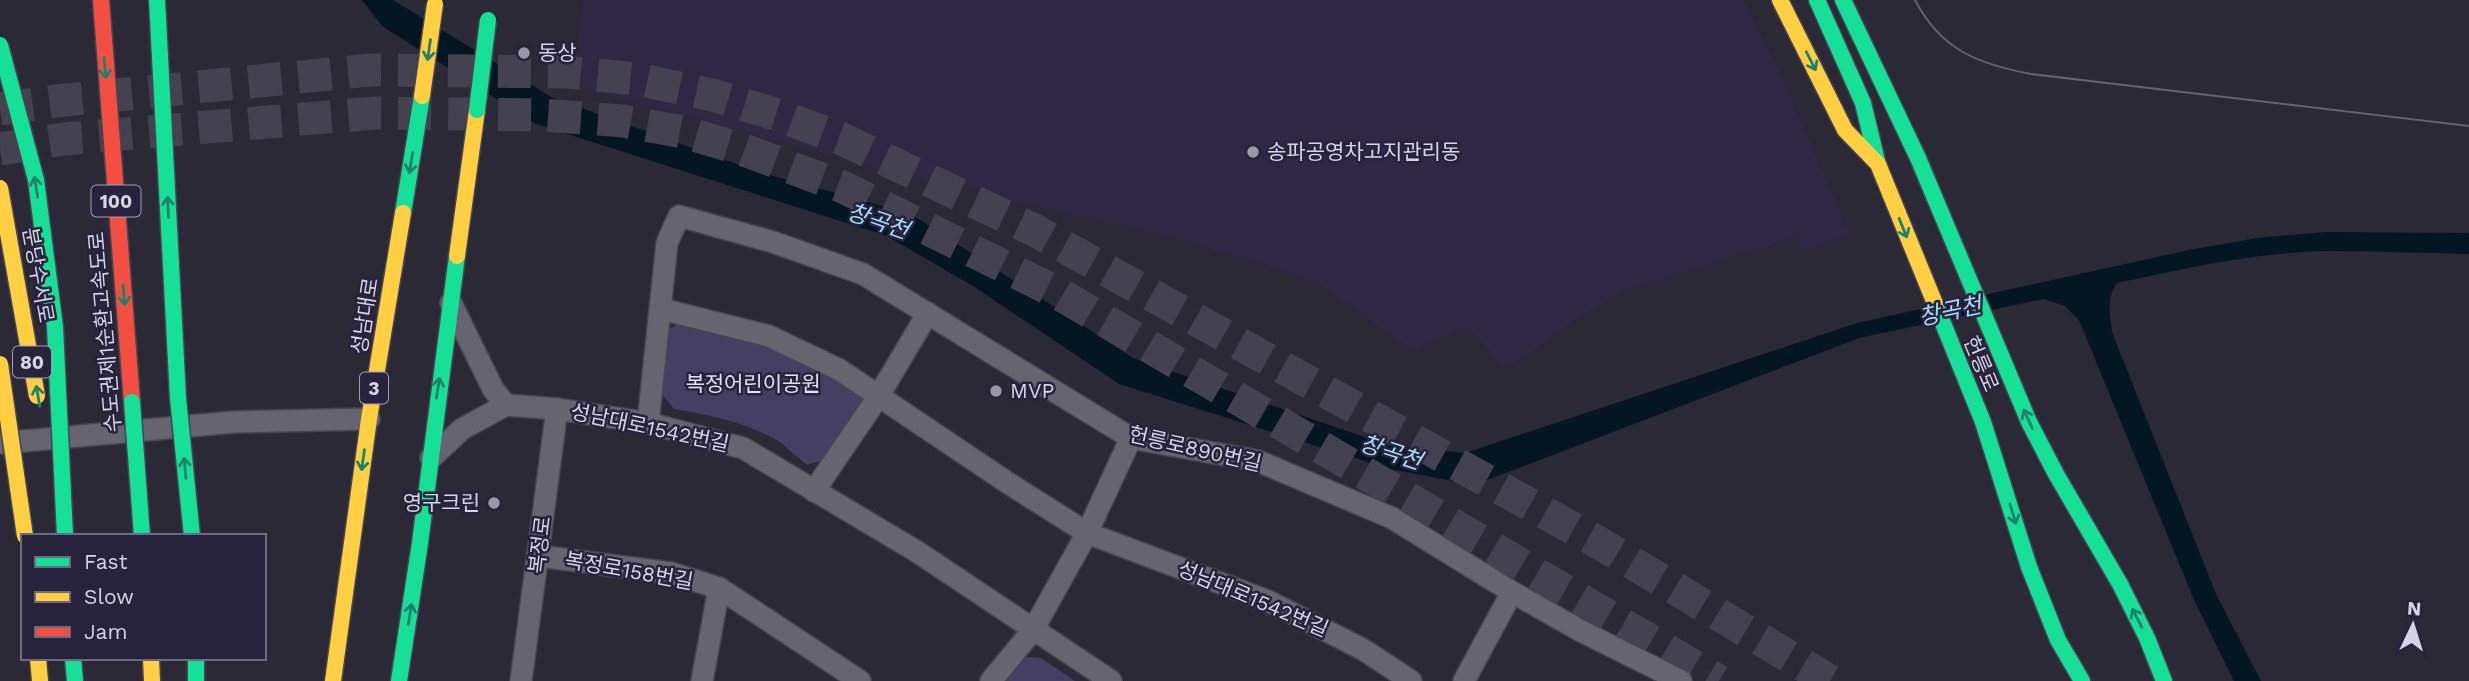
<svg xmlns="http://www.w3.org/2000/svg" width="2469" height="681" viewBox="0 0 2469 681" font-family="'Work Sans','Noto Sans KR',sans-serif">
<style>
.built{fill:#2e2845}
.green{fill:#453f63}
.water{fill:#041621}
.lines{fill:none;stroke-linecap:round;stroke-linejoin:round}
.primary-tunnel{stroke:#444250;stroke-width:33;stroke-dasharray:33 17;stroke-linecap:butt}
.street-casing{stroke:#474551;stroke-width:24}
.fast-casing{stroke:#474551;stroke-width:19}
.slow-casing{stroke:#474551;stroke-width:19}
.jam-casing{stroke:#474551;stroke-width:19}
.street{stroke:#66646f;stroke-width:21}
.fast{stroke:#16e098;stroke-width:16}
.slow{stroke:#ffcf43;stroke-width:16}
.jam{stroke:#f24e42;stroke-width:16}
.tram{stroke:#63616d;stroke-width:2}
.fast-bridge-casing{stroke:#474551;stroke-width:19;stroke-linecap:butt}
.slow-bridge-casing{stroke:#474551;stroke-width:19;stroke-linecap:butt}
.fast-bridge{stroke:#16e098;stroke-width:16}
.slow-bridge{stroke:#ffcf43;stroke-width:16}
.oneway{stroke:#1e826a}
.poi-dot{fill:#9a98a7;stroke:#27233c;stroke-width:2.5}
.labels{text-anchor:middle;stroke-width:5;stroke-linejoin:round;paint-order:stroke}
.shield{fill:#27233c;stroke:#a19eb2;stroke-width:2}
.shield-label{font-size:19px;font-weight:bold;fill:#d5d3e4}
.poi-label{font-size:21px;fill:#d5d3e4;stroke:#27233c;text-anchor:start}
.street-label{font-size:21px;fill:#d5d3e4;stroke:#27233c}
.park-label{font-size:21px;fill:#e1dff1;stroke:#27233c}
.water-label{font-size:23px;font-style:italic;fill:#a4dcfc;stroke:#27233c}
</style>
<rect width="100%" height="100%" fill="#2b2936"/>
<!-- built -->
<path class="built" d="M583 0H1743L1778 68 1850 235 1802 250 1797 236 1620 293 1575 319 1516 363 1503 365 1468 327 1412 350 1320 284 1254 261 1167 237 885 169 571 85Z"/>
<!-- green -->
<g class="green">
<path d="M681 322 766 341 861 390 864 410 829 458 807 465C798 458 790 450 781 443 750 423 710 415 674 409L661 393 666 331Z"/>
<path d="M1017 656 1041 658 1075 681H1002Z"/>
</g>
<!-- water -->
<path class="water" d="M362 0H393L551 97 756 171 911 214 1133 358 1388 445 1465 453 1857 323 2189 250 2257 238 2325 232 2469 233V254C2423 253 2376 251 2329 251 2258 252 2187 268 2117 283 2106 298 2110 314 2112 332L2216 594 2261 681H2234L2194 600 2079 320 2065 306 2044 299 1859 338 1474 485 1390 469 1119 384 976 288 887 236 536 124 382 26Z"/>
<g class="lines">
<!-- primary-tunnel -->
<g class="primary-tunnel">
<path d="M0 109 56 101 370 70 568 72 637 79 712 95 778 115 842 139 1034 230 1594 540 1830 681"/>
<path d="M0 149 64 139 375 113 542 115 623 121 684 132 744 150 843 187 1058 293 1719 681"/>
</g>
<!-- street casing -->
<g class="street-casing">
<g id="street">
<path d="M451 303 493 389 506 405"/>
<path d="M661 309 769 336 840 370 1005 481 1087 533 1268 601 1364 650 1411 681"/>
<path d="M648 423 667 243 679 216 773 242 863 274 1131 438 1258 461 1392 518 1512 592 1581 631 1681 681"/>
<path d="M2 443 234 422 369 419"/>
<path d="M431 458 462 429 506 405 557 409 648 423 743 448 916 551 1111 681"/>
<path d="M814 491 878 397 928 313"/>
<path d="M539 556 671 573 719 588 860 681"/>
<path d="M521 681 557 409"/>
<path d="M702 681 719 588"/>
<path d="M991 681 1033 630 1087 533 1131 438"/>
<path d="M1464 681 1512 592"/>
</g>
</g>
<!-- fast casing -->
<g class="fast-casing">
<g id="fast">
<path d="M157 0 178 398"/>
<path d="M1817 0 1863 103 1877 161"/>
<path d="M1843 0 1918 158 2029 422 2056 474 2120 584 2147 638 2164 681"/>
<path d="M403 213 422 96"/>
<path d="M1936 306 1983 422 2029 567 2058 640 2082 681"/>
<path d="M73 658 75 681"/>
<path d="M196 658V681"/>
<path d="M399 681 420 543 457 256"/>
</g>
</g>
<!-- slow casing -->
<g class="slow-casing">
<g id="slow">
<path d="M1780 0 1845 130 1878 164 1936 306"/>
<path d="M457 256 477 110"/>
<path d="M38 658 40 681"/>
<path d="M151 658 152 681"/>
<path d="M333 681 369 419 403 213"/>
</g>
</g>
<!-- jam casing -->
<g class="jam-casing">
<path id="jam" d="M101 0 132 402"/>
</g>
<!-- street -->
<use href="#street" class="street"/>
<!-- fast -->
<use href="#fast" class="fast"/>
<!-- slow -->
<use href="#slow" class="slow"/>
<!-- jam -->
<use href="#jam" class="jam"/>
<!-- tram -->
<path class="tram" d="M1915 0C1941 50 1978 64 2031 74L2469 126"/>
<!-- fast-bridge casing -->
<g class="fast-bridge-casing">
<g id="fast-bridge">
<path d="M0 45 36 180 55 327 65 536"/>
<path d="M477 110 488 20"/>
<path d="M178 398 192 536"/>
<path d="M132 402 142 536"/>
</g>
</g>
<!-- slow-bridge casing -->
<g class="slow-bridge-casing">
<g id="slow-bridge">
<path d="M422 96 435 4"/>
<path d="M0 188 37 396"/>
<path d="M0 364 25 536"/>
</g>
</g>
<!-- fast-bridge -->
<use href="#fast-bridge" class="fast-bridge"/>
<!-- slow-bridge -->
<use href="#slow-bridge" class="slow-bridge"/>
</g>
<!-- one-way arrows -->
<defs><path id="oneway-shaft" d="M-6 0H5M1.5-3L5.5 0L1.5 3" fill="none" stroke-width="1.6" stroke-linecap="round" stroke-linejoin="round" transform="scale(1.75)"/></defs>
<g class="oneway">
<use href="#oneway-shaft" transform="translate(429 50) rotate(98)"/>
<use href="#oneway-shaft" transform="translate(1811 61) rotate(63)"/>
<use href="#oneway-shaft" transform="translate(105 68) rotate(85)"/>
<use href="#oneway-shaft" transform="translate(411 163) rotate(99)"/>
<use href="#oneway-shaft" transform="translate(36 187) rotate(-99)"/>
<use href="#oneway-shaft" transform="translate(168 207) rotate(-93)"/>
<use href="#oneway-shaft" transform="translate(1903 228) rotate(68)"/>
<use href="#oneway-shaft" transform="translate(124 295) rotate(85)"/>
<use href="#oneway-shaft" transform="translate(438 388) rotate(-81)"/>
<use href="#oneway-shaft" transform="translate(38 396) rotate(-100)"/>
<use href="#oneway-shaft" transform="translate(2028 419) rotate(-115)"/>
<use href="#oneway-shaft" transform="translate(363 460) rotate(98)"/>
<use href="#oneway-shaft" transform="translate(185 468) rotate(-95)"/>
<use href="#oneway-shaft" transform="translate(2013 514) rotate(73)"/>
<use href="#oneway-shaft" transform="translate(410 614) rotate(-81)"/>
<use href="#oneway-shaft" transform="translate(2137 618) rotate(-117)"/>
</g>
<!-- markers -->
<g class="poi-dot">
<circle cx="524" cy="53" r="7"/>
<circle cx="1253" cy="152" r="7"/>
<circle cx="996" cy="391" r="7"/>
<circle cx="494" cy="503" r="7"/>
</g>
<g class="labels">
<!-- shield labels -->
<g class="shield">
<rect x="91.5" y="185.5" width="49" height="31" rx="5"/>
<rect x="13" y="346.5" width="38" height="31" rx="5"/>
<rect x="360" y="372.5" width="28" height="31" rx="5"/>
</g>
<g class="shield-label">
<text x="116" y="208">100</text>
<text x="32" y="369">80</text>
<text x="374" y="395">3</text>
</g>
<!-- poi labels -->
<g class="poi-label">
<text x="538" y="60">동상</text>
<text x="1267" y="159">송파공영차고지관리동</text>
<text x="1010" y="398">MVP</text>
<text x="480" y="510" text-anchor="end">영구크린</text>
</g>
<!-- street labels -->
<g class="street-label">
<text transform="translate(38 275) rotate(80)" y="7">분당수서로</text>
<text transform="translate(365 316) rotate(-81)" y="7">성남대로</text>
<text transform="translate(105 332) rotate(-95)" y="7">수도권제1순환고속도로</text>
<text transform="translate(1981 364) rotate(67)" y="7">헌릉로</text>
<text transform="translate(650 428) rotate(12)" y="7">성남대로1542번길</text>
<text transform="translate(1195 449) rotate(13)" y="7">헌릉로890번길</text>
<text transform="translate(540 545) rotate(-83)" y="7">복정로</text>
<text transform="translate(629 571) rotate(10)" y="7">복정로158번길</text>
<text transform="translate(1253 599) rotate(23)" y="7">성남대로1542번길</text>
</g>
<!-- park labels -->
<g class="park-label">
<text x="753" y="391">복정어린이공원</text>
</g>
<!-- water labels -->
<g class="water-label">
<text transform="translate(878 221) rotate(19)" y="8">창곡천</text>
<text transform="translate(1950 311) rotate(-12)" y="8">창곡천</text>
<text transform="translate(1391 452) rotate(18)" y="8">창곡천</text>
</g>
</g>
<!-- legend -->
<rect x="21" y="534" width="245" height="126" fill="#27233c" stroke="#6d697f" stroke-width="2"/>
<rect x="35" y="557" width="35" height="10" fill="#16e098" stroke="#6d697f" stroke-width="2"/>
<text x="84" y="569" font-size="21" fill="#d5d3e4">Fast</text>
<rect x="35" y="592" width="35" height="10" fill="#ffcf43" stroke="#6d697f" stroke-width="2"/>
<text x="84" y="604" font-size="21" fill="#d5d3e4">Slow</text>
<rect x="35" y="627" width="35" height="10" fill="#f24e42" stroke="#6d697f" stroke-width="2"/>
<text x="84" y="639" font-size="21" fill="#d5d3e4">Jam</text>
<!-- north arrow -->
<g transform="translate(2413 625) rotate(4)" stroke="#27233c" stroke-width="5" paint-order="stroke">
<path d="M0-5L12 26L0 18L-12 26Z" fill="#d5d3e4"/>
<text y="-10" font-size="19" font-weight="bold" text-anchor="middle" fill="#d5d3e4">N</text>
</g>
</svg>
